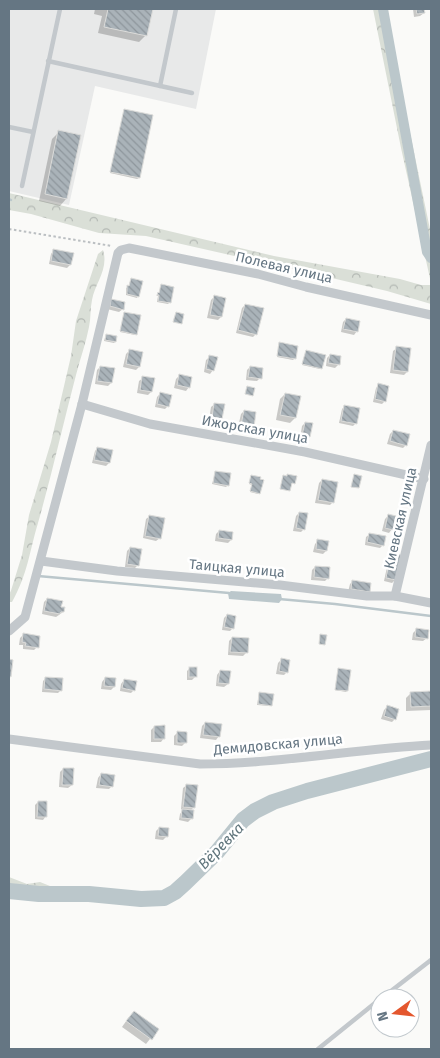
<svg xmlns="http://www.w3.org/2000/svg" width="440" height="1058" viewBox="0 0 440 1058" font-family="'Fira Sans',sans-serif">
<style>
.built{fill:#e8e9e9}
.forest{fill:url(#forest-crowns)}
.water{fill:#bbc7cb}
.shadow{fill:#0003}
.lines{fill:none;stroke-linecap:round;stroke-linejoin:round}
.stream{stroke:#bbc7cb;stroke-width:2.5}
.canal{stroke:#bbc7cb;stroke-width:10}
.river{stroke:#bbc7cb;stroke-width:16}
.building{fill:url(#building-back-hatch);stroke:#dcdcda}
.path{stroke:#bbbfc2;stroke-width:2;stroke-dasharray:2.5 2.5;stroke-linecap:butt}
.service{stroke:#c3c8cc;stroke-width:4.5}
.minor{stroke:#c3c8cc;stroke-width:9}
.labels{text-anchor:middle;stroke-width:5;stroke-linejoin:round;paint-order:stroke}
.street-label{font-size:14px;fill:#657683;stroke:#fff}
.water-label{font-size:15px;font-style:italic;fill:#60757c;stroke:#fff}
</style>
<defs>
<pattern id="forest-crowns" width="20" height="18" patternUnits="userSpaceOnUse" patternTransform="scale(1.25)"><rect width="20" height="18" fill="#dadfd7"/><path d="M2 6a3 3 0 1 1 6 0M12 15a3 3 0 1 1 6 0" fill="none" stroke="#b4b9b4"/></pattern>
<pattern id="building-back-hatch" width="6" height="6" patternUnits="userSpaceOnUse" patternTransform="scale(1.25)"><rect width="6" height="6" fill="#aab3b9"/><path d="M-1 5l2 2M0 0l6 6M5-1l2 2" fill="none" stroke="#8e969c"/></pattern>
</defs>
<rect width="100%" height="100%" fill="#fafaf8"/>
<!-- built -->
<path class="built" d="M9 9H216L196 109 95 86 69 205 9 191Z"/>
<!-- forest -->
<g class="forest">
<path d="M373 9H387L399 80 431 234V283L401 148Z"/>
<path d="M9 193 274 256 400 279 421 285H431V304L387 291 336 279 146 236 99 233 31 214 9 210Z"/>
<path d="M103 250C109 269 95 283 92 300 90 309 91 318 89 327 86 343 80 359 76 375 63 424 52 474 38 523 29 553 28 573 12 602H9V597L22 555 29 515 51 442 71 356 76 321 98 254Z"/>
<path d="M9 877 27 884 40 882 55 888 105 889 107 899 47 898 9 894Z"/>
</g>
<!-- water -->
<path class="water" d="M231 591 281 594 282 599 279 603 229 599 228 593Z"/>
<!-- shadow -->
<g class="shadow">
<path d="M95 9H151L146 35 139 42 98 33 102 16 94 14Z"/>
<path d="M413 9H423L424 13 420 16 414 17Z"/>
<path d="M124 110 139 178 137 179 110 173Z"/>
<path d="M59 132 66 199 60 206 39 201 52 139Z"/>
<path d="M54 250 70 265 67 268 49 264 51 254Z"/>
<path d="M131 279 138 296 137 298 126 295V288L128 287Z"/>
<path d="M161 286 169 303 168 304 157 302 158 296H156L159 294Z"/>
<path d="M214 297 221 317 218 320 207 318 211 300Z"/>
<path d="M108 303 123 309 119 312 107 309Z"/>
<path d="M245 305 256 334 253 337 236 333 242 308Z"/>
<path d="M124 313 136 334 135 335 120 332Z"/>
<path d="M346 319 357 331 354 335 341 332 343 322Z"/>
<path d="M106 335 116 337 115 342 114 343 104 341Z"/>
<path d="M279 345 295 358 293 360 277 357Z"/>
<path d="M397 348 407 372 404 375 390 373 393 351Z"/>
<path d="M129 351 139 367 136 370 123 367 126 354Z"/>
<path d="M306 351 321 368 320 369 302 365Z"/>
<path d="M330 355 340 357 338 365 335 368 326 366 327 358Z"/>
<path d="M210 357 213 370 210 374 204 372 206 360Z"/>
<path d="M100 367 111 383 108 386 95 384 97 370Z"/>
<path d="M250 367 260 378 257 381 246 380 247 370Z"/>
<path d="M179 376 189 387 186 391 174 388 176 379Z"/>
<path d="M143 378 153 379 151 392 148 395 137 393 139 381Z"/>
<path d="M379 385 385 401 382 404 373 402 376 388Z"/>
<path d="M160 394 168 406 165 409 155 407 157 397Z"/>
<path d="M285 394 295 418 290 423 276 420 280 399Z"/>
<path d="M215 404 221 418 218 421 209 420 211 407Z"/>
<path d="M345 406 356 423 353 426 339 423 342 409Z"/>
<path d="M244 411 252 426 249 430 238 427 241 414Z"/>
<path d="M305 423 309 437 305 440 300 439 302 426Z"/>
<path d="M393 431 406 445 403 448 387 444 390 434Z"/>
<path d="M98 448 109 463 106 466 92 463 95 451Z"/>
<path d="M216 472 228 485 226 487 212 484Z"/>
<path d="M252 476 259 493 258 494 250 492 252 485 249 484Z"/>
<path d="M322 480 333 502 330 505 315 503 319 483Z"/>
<path d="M299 513 304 529 301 532 293 531 296 516Z"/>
<path d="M150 516 160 538 156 541 143 538 146 519Z"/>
<path d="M388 516 392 529 389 533 382 531 385 519Z"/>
<path d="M219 531 231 540 228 543 215 541 216 534Z"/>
<path d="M370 534 383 545 380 548 365 545 366 537Z"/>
<path d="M318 541 326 551 323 554 313 552 315 544Z"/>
<path d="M130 548 138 565 135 568 125 567 127 551Z"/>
<path d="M392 555 395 580 392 583 384 581 389 558Z"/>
<path d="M315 567 328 578 325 581 311 580 312 570Z"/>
<path d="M353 581 368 592 365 595 348 592 350 584Z"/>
<path d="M47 599 60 608 63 612 59 615 56 617 42 614 44 602Z"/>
<path d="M227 615 233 628 230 631 222 630 224 618Z"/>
<path d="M416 630 427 638 423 641 412 640 413 633Z"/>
<path d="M23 635 37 647 34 650 23 649V645H19L20 638Z"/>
<path d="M232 638 246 653 243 656 228 655 229 641Z"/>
<path d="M281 660 287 672 284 675 276 674 278 663Z"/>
<path d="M190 668 195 677 192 680H187V671Z"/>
<path d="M338 669 347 691 346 692 335 690Z"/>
<path d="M220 671 228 684 224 687 216 686 217 675Z"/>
<path d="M46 678 61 690 58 693 42 692 43 681Z"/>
<path d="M105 678 114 687 111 690 101 689 102 682Z"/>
<path d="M124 680 134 690 131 693 120 691 121 684Z"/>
<path d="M411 693H431V710L406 711V698Z"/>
<path d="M259 694 271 705 270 706 257 705Z"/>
<path d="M387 707 395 719 392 722 381 719 384 710Z"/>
<path d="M205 723 219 736 216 740 200 738 202 726Z"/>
<path d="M154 727 164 738 161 742H151V730Z"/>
<path d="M177 733 186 742 182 746 174 745V736Z"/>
<path d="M63 769 72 785 68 788 59 787 60 772Z"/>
<path d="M101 774 112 786 109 789 96 788 98 778Z"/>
<path d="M187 785 194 807 190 811 192 818 188 822 179 820 180 814 183 810 181 809 183 788Z"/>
<path d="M38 802 46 816 43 820 35 819V805Z"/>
<path d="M159 828 166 837 163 840 155 839 156 831Z"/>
<path d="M129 1017 157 1030 146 1044 122 1027Z"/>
</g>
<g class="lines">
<!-- stream -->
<g class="stream">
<path d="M9 199 11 200"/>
<path d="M38 576 229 593"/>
<path d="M279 599 335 604 431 616"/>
</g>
<!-- canal -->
<path class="canal" d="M383 9 427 252 431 258"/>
<!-- river -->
<path class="river" d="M9 891 39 894H89L141 899 164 898 175 892 185 883 217 852 243 820 255 811 273 802 307 791 431 759"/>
</g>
<!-- building -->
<g class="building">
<path d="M106 9H153L147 36 104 27 108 9Z"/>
<path d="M416 9H424L425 13 417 14Z"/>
<path d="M124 109 153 115 140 178 110 172Z"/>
<path d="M58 130 81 135 67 199 45 194Z"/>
<path d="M53 249 74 253 71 265 51 261Z"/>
<path d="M131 278 143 281 139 297 127 294V285L129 286Z"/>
<path d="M161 284 174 287 171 303 158 301 159 295H157L158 292 159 293Z"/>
<path d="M214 295 226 298 222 317 210 315Z"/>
<path d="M111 299 125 302 124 310 110 306Z"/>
<path d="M245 304 264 308 257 335 238 330Z"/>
<path d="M124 312 141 315 137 335 120 331Z"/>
<path d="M176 312 184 314 182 324 173 322Z"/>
<path d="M346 318 360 321 358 332 343 329Z"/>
<path d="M106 334 117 336 116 342 105 340Z"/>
<path d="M279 342 298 346 296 359 277 356Z"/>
<path d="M396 346 411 348 408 372 393 370Z"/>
<path d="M129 349 143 352 140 367 126 364Z"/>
<path d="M306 350 326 355 322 369 302 364Z"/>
<path d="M330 354 341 356 340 365 328 363Z"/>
<path d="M209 355 218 357 214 371 206 369Z"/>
<path d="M100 366 115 368 112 383 97 381Z"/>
<path d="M250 366 263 368 262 379 248 377Z"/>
<path d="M179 374 192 377 190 388 177 385Z"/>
<path d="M142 376 155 378 152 392 140 390Z"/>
<path d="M378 383 389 386 386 402 375 399Z"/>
<path d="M247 386 255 388 253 396 245 394Z"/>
<path d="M160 392 172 395 169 407 157 404Z"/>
<path d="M285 393 301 396 296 418 280 415Z"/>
<path d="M214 403 225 404 222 419 212 417Z"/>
<path d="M344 405 360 408 357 424 341 421Z"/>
<path d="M244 410 256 412 254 427 241 425Z"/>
<path d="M305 422 313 423 310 437 302 436Z"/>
<path d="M393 430 410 434 407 446 390 441Z"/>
<path d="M97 447 113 450 110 463 94 460Z"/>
<path d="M215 471 231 473 229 486 213 483Z"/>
<path d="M287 474 297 476 295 484 292 483 290 491 280 489 283 475 287 476Z"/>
<path d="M354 474 362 476 359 488 351 487Z"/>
<path d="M251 475 261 477 260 479 264 480 260 494 250 491 252 484 249 483Z"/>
<path d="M322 479 338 482 334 503 318 500Z"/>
<path d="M299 512 308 513 305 530 296 528Z"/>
<path d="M388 514 396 516 393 530 385 528Z"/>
<path d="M149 515 165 518 161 539 145 536Z"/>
<path d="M219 530 233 532 232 540 218 538Z"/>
<path d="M369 533 386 536 384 546 367 542Z"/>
<path d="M317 539 329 541 327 551 316 549Z"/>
<path d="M130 547 142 549 139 566 127 564Z"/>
<path d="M391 553 401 555 396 580 386 578Z"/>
<path d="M315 566 330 567 329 579 314 577Z"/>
<path d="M352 580 371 583 370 592 351 589Z"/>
<path d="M47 598 63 601 61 607H65L64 612H61L60 614 44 611Z"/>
<path d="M227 614 236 616 234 629 224 627Z"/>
<path d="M416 628 429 630 428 639 415 637Z"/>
<path d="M23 633 40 636 39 648 25 646 26 643 22 642Z"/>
<path d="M320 634 327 635 325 645 319 644Z"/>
<path d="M232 637 249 638 248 653 230 652Z"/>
<path d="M281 658 290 660 288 673 279 671Z"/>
<path d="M9 659 13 660 11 677 9 676Z"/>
<rect x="189" y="667" width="8" height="10"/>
<path d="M338 668 351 670 348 691 335 690Z"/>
<path d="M220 670 231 671 229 684 218 683Z"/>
<path d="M45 677 63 678 62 691 44 689Z"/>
<path d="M105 677 116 678 115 687 104 686Z"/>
<path d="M124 679 137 681 135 691 122 688Z"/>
<path d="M431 691V706L411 707 410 692Z"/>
<path d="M259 692 274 694 272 706 258 704Z"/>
<path d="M387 705 399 709 396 720 384 716Z"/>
<path d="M205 722 222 724 220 737 203 735Z"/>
<path d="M165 725V739H154V726Z"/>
<path d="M177 731 187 732V743H177Z"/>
<path d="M63 768H74L73 785H62Z"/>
<path d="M101 773 115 775 113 787 99 785Z"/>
<path d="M186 784 198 785 195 808 183 807Z"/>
<path d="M38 801H47V817H37Z"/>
<path d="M182 809 194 810 193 819 181 818Z"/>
<path d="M159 827 169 828 168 837 158 836Z"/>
<path d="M134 1011 159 1029 152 1040 126 1021Z"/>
</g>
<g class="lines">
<!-- path -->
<path class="path" d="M9 229 112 246"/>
<!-- service -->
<g class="service">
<path d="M48 61 192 93"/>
<path d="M160 86 176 9"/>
<path d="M9 127 33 132"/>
<path d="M22 186 60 9"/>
<path d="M382 998 431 960"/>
<path d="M318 1049 380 999"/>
</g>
<!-- minor -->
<g class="minor">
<path d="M82 404 150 424 305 452 424 479"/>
<path d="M41 561 117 571 280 585 367 596H395L431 603"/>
<path d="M395 596 431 445"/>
<path d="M9 631 25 617 82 404 118 253 121 250 129 248 258 274 306 287 431 315"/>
<path d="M9 739 200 764C277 764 354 749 431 745"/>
</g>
</g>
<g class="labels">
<!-- street labels -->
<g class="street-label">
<text transform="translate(284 267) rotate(13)" y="5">Полевая улица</text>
<text transform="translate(255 429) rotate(10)" y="5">Ижорская улица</text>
<text transform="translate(400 518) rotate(-77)" y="5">Киевская улица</text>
<text transform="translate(237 568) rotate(5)" y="5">Таицкая улица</text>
<text transform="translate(278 744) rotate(-5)" y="5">Демидовская улица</text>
</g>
<!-- water labels -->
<g class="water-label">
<text transform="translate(221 846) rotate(-46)" y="5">Вёревка</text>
</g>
</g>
<!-- border -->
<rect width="440" height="1058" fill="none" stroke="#657683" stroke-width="20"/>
<!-- north arrow -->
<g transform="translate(395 1013) rotate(255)"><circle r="24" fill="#ffffff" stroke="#c1c8cd"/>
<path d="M0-4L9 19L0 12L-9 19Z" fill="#e4572e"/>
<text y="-8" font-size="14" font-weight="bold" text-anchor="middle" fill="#657683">N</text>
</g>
</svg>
